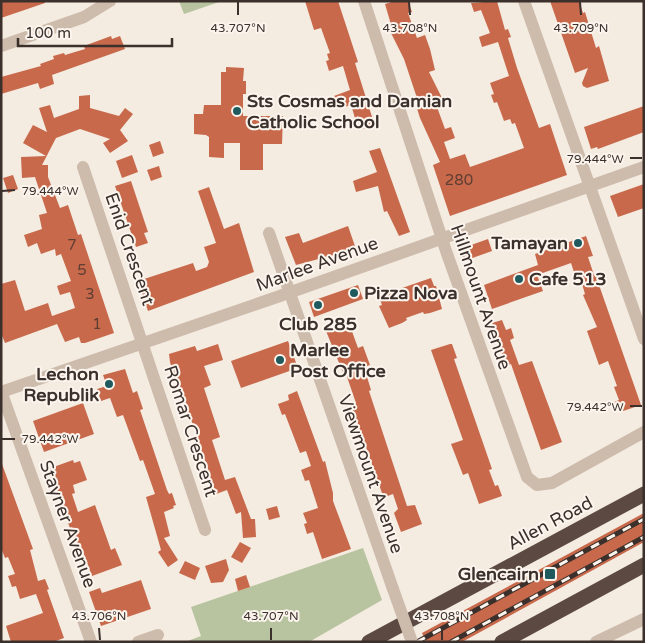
<svg xmlns="http://www.w3.org/2000/svg" width="645" height="643" viewBox="0 0 645 643" font-family="'Varela Round',sans-serif">
<style>
.green{fill:#b8c4a0}
.building{fill:#c8694b}
.lines{fill:none;stroke-linecap:round;stroke-linejoin:round}
.minor{stroke:#cdbbac;stroke-width:12}
.tertiary{stroke:#cdbbac;stroke-width:12}
.motorway{stroke:#5c4a42;stroke-width:15}
.rail-casing{stroke:#3b302b;stroke-width:5}
.rail{stroke:#fbf5ee;stroke-width:3;stroke-dasharray:9;stroke-linecap:butt}
.minor-bridge{stroke:#cdbbac;stroke-width:12}
.ticks{fill:none;stroke:#3b302b;stroke-width:2}
.poi-dot{fill:#1f5a5e;stroke:#fbf5ee;stroke-width:2}
.labels{text-anchor:middle;stroke-width:4;stroke-linejoin:round;paint-order:stroke}
.number-label{font-size:15px;fill:#5e3e33}
.poi-label{font-size:18px;font-weight:bold;fill:#3b302b;stroke:#fbf5ee;text-anchor:start}
.street-label{font-size:18px;fill:#3b302b;stroke:#fbf5ee}
.ticks-label{font-size:12px;text-anchor:middle;fill:#3b302b;stroke:#fbf5ee;stroke-width:4;stroke-linejoin:round;paint-order:stroke}
</style>
<rect width="100%" height="100%" fill="#f4ebe1"/>
<!-- green -->
<g class="green">
<path d="M179 1H222L184 14Z"/>
<path d="M363 548 382 600 309 642H185L201 636 191 607Z"/>
</g>
<!-- building -->
<g class="building">
<path d="M1 1H45V3L1 18Z"/>
<path d="M305 1H338L358 62 355 63 373 120 371 121 372 126 362 129 358 116 355 118 351 105 338 109 334 96 350 90 343 66 329 71 326 61 329 60 327 54 330 53 321 28 314 30Z"/>
<path d="M395 1H408L412 12 408 13 417 38 425 35 430 49 435 70 429 72 445 104 437 107 445 129 451 127 455 138 444 142 450 159 465 154 470 167 524 148 515 123 512 124 510 119 504 121 497 102 494 103 491 95 494 94 490 83 509 76 498 42 482 47 479 37 490 33 481 10 474 12 471 3 497 1 505 30 508 29 511 37 508 38 517 68 539 128 550 124 567 175 450 216 433 165 440 162 420 118 414 99 417 98 404 59 389 29 392 28 385 4Z"/>
<path d="M550 1H579L583 13 585 12 596 48 599 46 609 81 587 88 583 86 582 83 588 68 575 73Z"/>
<path d="M111 36 112 39 120 36 125 49 52 75 54 84 40 89 38 83 1 94V77L41 66 40 64 54 59 53 56 64 53 65 55 85 49 84 46Z"/>
<path d="M226 67 244 68 243 81H246V94H243V116H283L282 144H263V170H240V143H224V158L209 157V137L206 135 194 134V114H203L204 105H221V72H226Z"/>
<path d="M90 95V108L119 116 125 108 133 114 120 130 128 141 110 153 103 143 110 139 80 129 56 138 42 165H48V177L60 208 68 205 78 235 81 234 114 333 85 343H81L79 337 65 342 57 324 5 343 1 333V284L15 280 25 311 48 303 52 316 75 308 70 292 60 295 57 286 71 281 61 254 56 256 55 249 41 254 37 243 28 247 24 235 42 229 39 215 47 213 35 177 22 178 21 157 46 156 23 143 33 125 47 132 39 108 50 105 54 118 79 109V96Z"/>
<path d="M644 106V132L598 149 597 147 591 149 584 127Z"/>
<path d="M160 141 164 153 153 157 149 145Z"/>
<path d="M380 148 410 232 399 236 387 211 384 212 378 186 356 192 353 181 377 172 369 151Z"/>
<path d="M132 155 138 172 122 178 116 161Z"/>
<path d="M159 166 162 177 151 181 147 170Z"/>
<path d="M13 175 18 189 8 193 3 178Z"/>
<path d="M131 181 148 232 144 233 148 243 136 247 115 186Z"/>
<path d="M644 184V208L618 217 610 196Z"/>
<path d="M209 187 224 229 239 223 254 272 148 311 138 281 193 263 196 271 207 267 209 262 204 247 216 243 198 191Z"/>
<path d="M348 226 356 249 296 265 285 237 299 233 303 243Z"/>
<path d="M586 236 593 256 588 257 594 275 597 274 601 284 599 285 641 405 620 412V409L615 411 612 403 619 400 614 387 617 386 608 361 599 365 587 331 597 327 583 295 585 294 580 277 576 278 571 263 537 275 543 291 492 309 484 285 538 265 535 254Z"/>
<path d="M488 239 492 251 464 261 460 249Z"/>
<path d="M431 278 434 286H436L442 309 430 313 424 314 423 312 406 318 407 320 402 323 389 328 379 306 382 305 379 296Z"/>
<path d="M358 285 363 299 314 317 309 302Z"/>
<path d="M502 320 506 330 511 328 514 338 510 340 519 365 532 361 562 442 557 444 541 450 511 364 506 366 492 323Z"/>
<path d="M349 323 358 348 363 346 370 365 364 367 371 390 369 391 407 506 415 505 422 524 401 532 394 513 398 509 393 494 385 497 383 496 351 404 356 403 346 374 344 375 326 331Z"/>
<path d="M288 341 298 368 241 388 231 361Z"/>
<path d="M218 344 223 360 204 366 211 385 204 388 220 437 212 440 225 480 235 477 251 519H255L256 537 243 538 241 512 236 514 227 490 216 494 183 395 181 390 178 391 170 362 169 354 195 346 197 351Z"/>
<path d="M450 344H452L457 358 454 359 492 469 489 470 495 486 498 485 502 496 479 504 468 473 463 475 451 444 463 440 431 350Z"/>
<path d="M125 369 133 393 137 391 143 409 140 410 167 490 169 494 172 493 176 505 173 506 174 508 164 512 170 536 164 538 178 560 168 567 158 552 161 550 146 497 155 494 143 460 140 461 123 415 117 417 110 398 101 401 97 389 107 386 103 375Z"/>
<path d="M297 391 323 462 325 461 333 493V501L351 549 322 559 313 532 307 534 304 524 307 523 303 513 318 508 309 480 305 481 301 470 311 466 306 451 300 453 285 414 282 415 278 404 289 400 288 395Z"/>
<path d="M83 403 94 434 44 452 33 421Z"/>
<path d="M73 460 74 463 80 461 87 480 73 485 75 493 72 494 78 512 95 505 111 550 115 548 122 565 92 576 81 546 79 547 72 527 70 528 48 469Z"/>
<path d="M2 464 33 549 30 550 38 581 45 579 49 589 47 590 64 638 53 642H11L6 626 43 613 36 594 20 599 16 586 12 587 8 576 15 574 8 557 5 558 1 548Z"/>
<path d="M277 506 280 517 269 520 266 509Z"/>
<path d="M644 513V542L462 642H426L422 633Z"/>
<path d="M240 542 251 548 242 563 231 557Z"/>
<path d="M226 559 229 570 223 582 211 583 205 566Z"/>
<path d="M185 561 200 568 195 580 179 573Z"/>
<path d="M246 575 250 587 238 591 235 579Z"/>
<path d="M141 580 151 609 101 626 89 592 100 588 102 593Z"/>
</g>
<g class="lines">
<!-- minor -->
<g class="minor">
<path d="M364 1 446 251 527 477 537 485 552 483 644 432"/>
<path d="M1 46 84 17 110 1"/>
<path d="M83 167 205 530"/>
<path d="M269 233 393 589"/>
<path d="M1 391 91 642"/>
<path d="M138 642 158 635"/>
<path d="M596 642 644 619"/>
</g>
<!-- tertiary -->
<g class="tertiary">
<path d="M524 1 644 339"/>
<path d="M1 392 277 297 644 167"/>
</g>
<!-- motorway -->
<g class="motorway">
<path d="M369 642 644 494"/>
<path d="M502 642 644 565"/>
</g>
<!-- rail casing -->
<g class="rail-casing">
<g id="rail">
<path d="M417 642 644 519"/>
<path d="M451 642 644 537"/>
</g>
</g>
<!-- rail -->
<use href="#rail" class="rail"/>
<!-- minor-bridge -->
<path class="minor-bridge" d="M393 589 412 642"/>
</g>
<!-- ticks -->
<path class="ticks" d="M238 2V15M409 2 410 15M580 2 581 15M630 158H642M2 191 15 190M630 406H642M2 439H15M99 628 100 640M271 628V640M442 628V640"/>
<!-- markers -->
<g class="poi-dot">
<circle cx="237" cy="111" r="5"/>
<circle cx="578" cy="243" r="5"/>
<circle cx="519" cy="279" r="5"/>
<circle cx="354" cy="293" r="5"/>
<circle cx="318" cy="305" r="5"/>
<circle cx="280" cy="360" r="5"/>
<circle cx="109" cy="384" r="5"/>
<rect x="544" y="568" width="12" height="12" rx="2.5"/>
</g>
<g class="labels">
<!-- number labels -->
<g class="number-label">
<text x="459" y="185">280</text>
<text x="72" y="250">7</text>
<text x="82" y="275">5</text>
<text x="90" y="299">3</text>
<text x="97" y="329">1</text>
</g>
<!-- poi labels -->
<g class="poi-label">
<text x="247" y="107">Sts Cosmas and Damian<tspan x="247" dy="21">Catholic School</tspan></text>
<text x="568" y="249" text-anchor="end">Tamayan</text>
<text x="529" y="285">Cafe 513</text>
<text x="364" y="299">Pizza Nova</text>
<text x="318" y="330" text-anchor="middle">Club 285</text>
<text x="290" y="356">Marlee<tspan x="290" dy="21">Post Office</tspan></text>
<text x="99" y="380" text-anchor="end">Lechon<tspan x="99" dy="21">Republik</tspan></text>
<text x="539" y="580" text-anchor="end">Glencairn</text>
</g>
<!-- street labels -->
<g class="street-label">
<text transform="translate(130 249) rotate(71)" y="6">Enid Crescent</text>
<text transform="translate(317 264) rotate(-20)" y="6">Marlee Avenue</text>
<text transform="translate(481 297) rotate(71)" y="6">Hillmount Avenue</text>
<text transform="translate(191 431) rotate(72)" y="6">Romar Crescent</text>
<text transform="translate(371 474) rotate(71)" y="6">Viewmount Avenue</text>
<text transform="translate(550 523) rotate(-28)" y="6">Allen Road</text>
<text transform="translate(68 524) rotate(70)" y="6">Stayner Avenue</text>
</g>
</g>
<g class="ticks-label">
<text x="238" y="32">43.707°N</text>
<text x="410" y="32">43.708°N</text>
<text x="581" y="32">43.709°N</text>
<text x="595" y="163">79.444°W</text>
<text x="50" y="195">79.444°W</text>
<text x="595" y="411">79.442°W</text>
<text x="50" y="443">79.442°W</text>
<text x="99" y="620">43.706°N</text>
<text x="271" y="620">43.707°N</text>
<text x="442" y="620">43.708°N</text>
</g>
<!-- border -->
<rect width="645" height="643" fill="none" stroke="#3b302b" stroke-width="5"/>
<!-- scale -->
<path d="M18 38v8h154v-8" fill="none" stroke="#3b302b" stroke-width="2.5"/>
<text x="25" y="38" font-size="15" fill="#3b302b" stroke="#fbf5ee" stroke-width="4" paint-order="stroke">100 m</text>
</svg>
